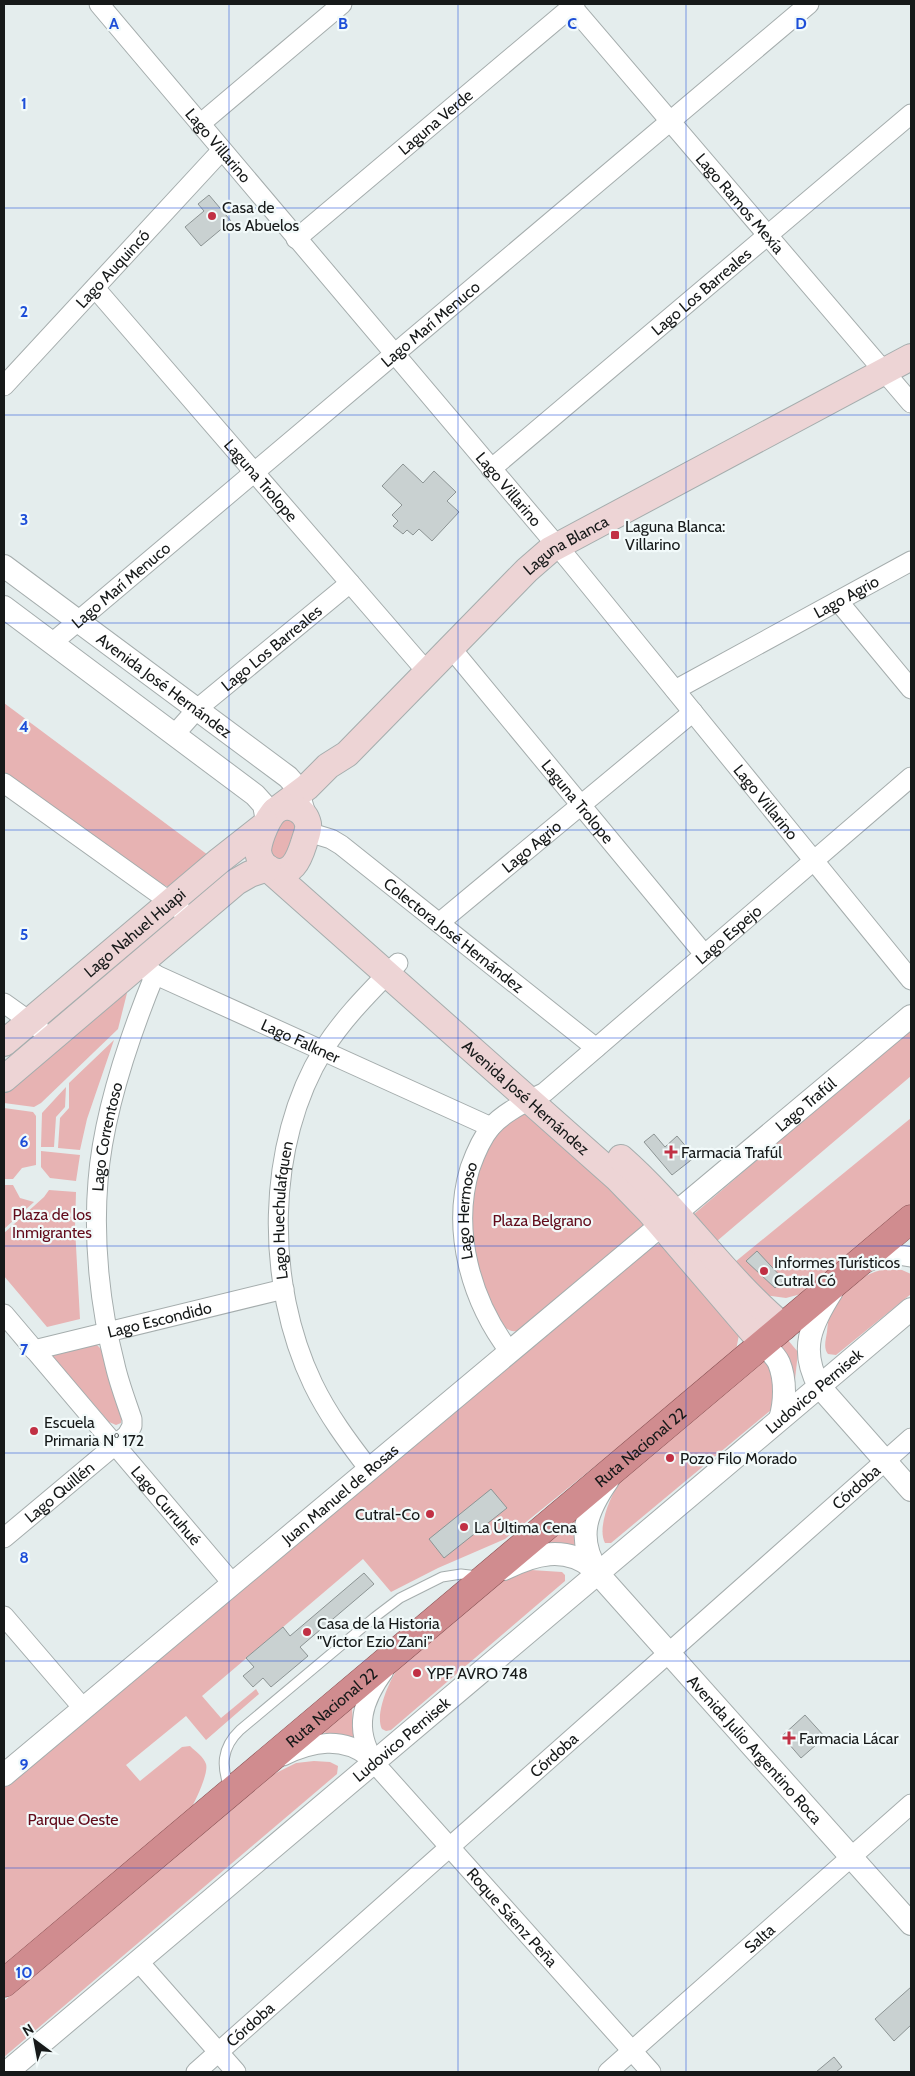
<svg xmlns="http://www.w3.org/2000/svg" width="915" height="2076" viewBox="0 0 915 2076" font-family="Cabin,sans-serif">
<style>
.green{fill:#e7b3b3}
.building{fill:#c9d1d1;stroke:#8c9494}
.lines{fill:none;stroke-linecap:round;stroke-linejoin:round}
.service-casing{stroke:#a5adad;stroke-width:11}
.minor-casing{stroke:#a5adad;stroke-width:21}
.tertiary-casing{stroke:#a5adad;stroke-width:24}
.secondary-casing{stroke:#a5adad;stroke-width:28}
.trunk-casing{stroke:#875254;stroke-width:29}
.service{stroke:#fff;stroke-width:9}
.minor{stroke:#fff;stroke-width:19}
.tertiary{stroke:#fff;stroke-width:22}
.secondary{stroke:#edd4d5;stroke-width:26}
.trunk{stroke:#d08c8f;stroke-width:28}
.grid{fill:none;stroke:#1d4ed8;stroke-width:1;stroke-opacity:0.55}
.poi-dot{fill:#c13044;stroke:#f2fafa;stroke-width:2}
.labels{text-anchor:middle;stroke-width:4.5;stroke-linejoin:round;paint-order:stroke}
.street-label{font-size:16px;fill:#161919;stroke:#f2fafa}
.poi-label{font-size:16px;fill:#161919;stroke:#f2fafa;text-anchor:start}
.park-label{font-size:16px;fill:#620b1b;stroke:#f2fafa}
.grid-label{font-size:16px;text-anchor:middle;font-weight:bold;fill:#1d4ed8;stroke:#f2fafa;stroke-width:4.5;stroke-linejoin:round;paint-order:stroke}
</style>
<rect width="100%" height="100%" fill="#e4eded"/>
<!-- green -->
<g class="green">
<path d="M4 703 212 858 171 887 162 885 4 772Z"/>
<path d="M279 817 298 820 293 854 277 863 266 846Z"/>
<path d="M125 992 127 993 118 1029 41 1103 34 1107 4 1103V1094Z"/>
<path d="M911 1028V1076L717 1241 735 1262 911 1118V1206L813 1287 801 1294 786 1298 764 1295 748 1285 696 1226 693 1221V1215Z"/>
<path d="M114 1040 87 1119 80 1150 58 1148 60 1118 69 1108V1083Z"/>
<path d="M66 1087 65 1107 56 1117 54 1147H41L42 1113Z"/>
<path d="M4 1108 33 1112 36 1116V1165L22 1168 13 1179H4Z"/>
<path d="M527 1112 640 1213 644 1226 520 1331C500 1334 496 1313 489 1299 485 1288 479 1277 476 1267 466 1213 469 1137 527 1112Z"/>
<path d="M41 1151 80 1155 76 1181 50 1178 41 1167Z"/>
<path d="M4 1185H13L20 1198 34 1202 4 1229Z"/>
<path d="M49 1190 76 1192 75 1228 80 1319 47 1327 4 1276V1233L44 1197Z"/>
<path d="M661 1243 739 1335 736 1350 729 1358 505 1539 438 1568 391 1592 363 1559 202 1696 221 1718 256 1689 259 1694 206 1740 186 1716 126 1765 140 1781 182 1747 190 1746C195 1751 204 1757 206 1764 209 1773 195 1802 190 1810L4 1969V1788L651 1247Z"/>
<path d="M887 1269 902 1270 911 1274V1294L836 1355 828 1354C823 1348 826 1339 827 1332 828 1321 830 1307 837 1298 848 1284 870 1271 887 1269Z"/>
<path d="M787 1339 798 1352 794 1389 776 1349Z"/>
<path d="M95 1343 101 1349 122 1417 121 1423 116 1425 109 1422 53 1357V1353Z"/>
<path d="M763 1360 775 1372 771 1410 611 1543H605C597 1528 610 1497 619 1483Z"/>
<path d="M576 1518 575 1549 547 1542Z"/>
<path d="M531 1570 562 1572 565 1575V1581L391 1730 386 1731 382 1729C374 1714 391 1676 401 1664 410 1653 425 1644 436 1634 465 1609 493 1579 531 1570Z"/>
<path d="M352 1707 354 1739 322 1732Z"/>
<path d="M314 1761 330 1762 338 1766 337 1774 4 2057V2001L268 1777 296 1763Z"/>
</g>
<!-- building -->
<g class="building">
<path d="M209 195 231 221 201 246 185 227 204 211 198 204Z"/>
<path d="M403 464 423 483 434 471 456 492 447 501 459 512 432 541 419 529 413 535 407 530 403 534 393 526 398 521 392 515 402 505 382 486Z"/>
<path d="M654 1134 665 1147 677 1136 695 1157 672 1175 644 1142Z"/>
<path d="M757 1251 784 1280 775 1288 746 1261Z"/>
<path d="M491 1489 507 1508 444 1558 429 1539Z"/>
<path d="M364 1573 374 1584 300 1647 308 1656 271 1687 263 1678 253 1687 243 1676 254 1667 246 1658 283 1627 290 1636Z"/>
<path d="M805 1715 825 1737 801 1758 782 1736Z"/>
<path d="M911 1987V2025L894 2041 875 2019Z"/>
<path d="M834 2057 842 2067 836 2072H816Z"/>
</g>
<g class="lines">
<!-- service casing -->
<g class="service-casing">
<path id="service" d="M230 1790C221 1767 221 1748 240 1730L375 1617 400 1598 442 1577 461 1574 478 1576"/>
</g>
<!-- minor casing -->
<g class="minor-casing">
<g id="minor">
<path id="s1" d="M99 4 569 560 911 980"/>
<path id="s2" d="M570 4 911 403"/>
<path d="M200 124 342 4"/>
<path id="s3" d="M296 239 575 4"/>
<path id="s4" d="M95 288 427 672"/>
<path id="s5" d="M4 386 222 150"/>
<path id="s6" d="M491 469 911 114"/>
<path d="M838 601 911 689"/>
<path id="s7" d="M52 643 809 4"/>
<path id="s8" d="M451 648 704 954"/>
<path id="s9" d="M675 690 911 561"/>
<path id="s10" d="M174 735 197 709 350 583"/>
<path d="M4 783 180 909"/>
<path id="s11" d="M308 832 331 839 341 845 596 1048"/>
<path id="s12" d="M439 923 693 712"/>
<path id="s13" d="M145 970 491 1127"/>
<path d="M4 1003 39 1028"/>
<path d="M866 1263C881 1255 895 1253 911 1257"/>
<path id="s14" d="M4 1314 233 1584"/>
<path id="s15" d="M34 1350 284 1289"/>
<path id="s16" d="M510 1352C471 1301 451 1231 470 1168 475 1154 481 1139 491 1127 505 1111 527 1102 545 1092L911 777"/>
<path id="s17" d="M369 1469C348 1442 328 1415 313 1384 265 1284 265 1144 324 1049 344 1017 372 990 398 963"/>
<path id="s18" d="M4 1538 127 1435 132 1426V1419C126 1401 119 1383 115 1365 100 1307 93 1241 98 1181 103 1115 130 1035 155 974"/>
<path d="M4 1616 83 1708"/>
<path id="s19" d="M283 1756C312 1742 342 1736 369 1757L651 2072"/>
<path d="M374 1761C353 1728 363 1700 384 1671"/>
<path d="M138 1961 236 2072"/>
<path id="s20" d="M196 2072 911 1438"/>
<path id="s21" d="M608 2072 911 1804"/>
</g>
</g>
<!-- tertiary casing -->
<g class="tertiary-casing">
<g id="tertiary">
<path id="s22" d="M4 566 288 777 296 786 303 809"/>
<path d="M4 607 255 795 264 805 267 821"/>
<path d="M832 1291C811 1324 799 1349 819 1386L911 1490"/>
<path d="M763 1344C769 1350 776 1356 779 1363 786 1380 785 1403 780 1419"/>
<path id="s23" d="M504 1569C534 1554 565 1545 593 1568L911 1924"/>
<path d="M598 1572C575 1538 587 1510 608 1480"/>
<path id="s24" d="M4 1775 911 1016"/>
<path id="s25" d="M7 2072 911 1309"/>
</g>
</g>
<!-- secondary casing -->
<g class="secondary-casing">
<g id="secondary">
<path id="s26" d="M275 811 307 787 328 766 347 754 527 570 550 550 911 357"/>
<path id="s27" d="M270 870C292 878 299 859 304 843 306 836 309 830 308 824 305 810 290 803 278 809 268 814 259 840 258 850 258 856 260 860 264 865L617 1178 650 1212 763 1344"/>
<path id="s28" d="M4 1043 219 861 266 824"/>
<path d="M4 1079 236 882 250 874 268 868"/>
<path d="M621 1158C680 1210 724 1277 784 1327"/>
</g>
</g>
<!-- trunk casing -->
<g class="trunk-casing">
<g id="trunk">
<path id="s29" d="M4 1983 911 1219"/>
</g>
</g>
<!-- service -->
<use href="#service" class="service"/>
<!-- minor -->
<use href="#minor" class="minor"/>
<!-- tertiary -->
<use href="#tertiary" class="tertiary"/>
<!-- secondary -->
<use href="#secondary" class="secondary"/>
<!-- trunk -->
<use href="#trunk" class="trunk"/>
</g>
<!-- grid -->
<path class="grid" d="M229 4V2072M458 4V2072M686 4V2072M4 208H911M4 415H911M4 623H911M4 830H911M4 1038H911M4 1246H911M4 1453H911M4 1661H911M4 1868H911"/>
<!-- markers -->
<g class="poi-dot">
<circle cx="212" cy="216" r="5"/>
<rect x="610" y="530" width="10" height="10" rx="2.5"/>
<path d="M668.5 1144.5h5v5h5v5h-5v5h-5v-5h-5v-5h5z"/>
<circle cx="764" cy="1271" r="5"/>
<circle cx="34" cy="1431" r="5"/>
<circle cx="670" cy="1458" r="5"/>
<circle cx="430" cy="1514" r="5"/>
<circle cx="464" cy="1527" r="5"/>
<circle cx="307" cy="1632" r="5"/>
<circle cx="417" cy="1673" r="5"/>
<path d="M786.5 1730.5h5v5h5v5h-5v5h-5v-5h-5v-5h5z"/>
</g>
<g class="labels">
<!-- street labels -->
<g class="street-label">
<text dy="6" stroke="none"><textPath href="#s3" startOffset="182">Laguna Verde</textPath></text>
<text dy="6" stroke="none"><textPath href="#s1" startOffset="185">Lago Villarino</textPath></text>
<text dy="6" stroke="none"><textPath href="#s2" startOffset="262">Lago Ramos Mexía</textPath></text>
<text dy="6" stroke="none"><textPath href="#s5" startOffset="160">Lago Auquincó</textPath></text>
<text dy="6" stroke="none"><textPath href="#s6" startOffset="275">Lago Los Barreales</textPath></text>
<text dy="6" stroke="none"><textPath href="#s7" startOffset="495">Lago Marí Menuco</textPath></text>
<text dy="6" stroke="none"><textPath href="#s4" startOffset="254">Laguna Trolope</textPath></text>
<text dy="6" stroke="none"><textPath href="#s1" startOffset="635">Lago Villarino</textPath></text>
<text dy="6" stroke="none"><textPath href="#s26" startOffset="396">Laguna Blanca</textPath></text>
<text dy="6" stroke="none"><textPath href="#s7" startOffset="90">Lago Marí Menuco</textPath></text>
<text dy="6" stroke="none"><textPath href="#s9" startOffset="195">Lago Agrio</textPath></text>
<text dy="6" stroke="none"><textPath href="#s10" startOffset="131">Lago Los Barreales</textPath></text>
<text dy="6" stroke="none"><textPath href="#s22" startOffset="200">Avenida José Hernández</textPath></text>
<text dy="6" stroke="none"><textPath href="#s8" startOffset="199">Laguna Trolope</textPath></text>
<text dy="6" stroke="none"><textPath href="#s1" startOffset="1040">Lago Villarino</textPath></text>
<text dy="6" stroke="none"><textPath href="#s12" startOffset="120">Lago Agrio</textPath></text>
<text dy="6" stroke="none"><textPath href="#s28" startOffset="171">Lago Nahuel Huapi</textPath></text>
<text dy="6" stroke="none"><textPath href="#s16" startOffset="548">Lago Espejo</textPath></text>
<text dy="6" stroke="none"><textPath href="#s11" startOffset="180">Colectora José Hernández</textPath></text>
<text dy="6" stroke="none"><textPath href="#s13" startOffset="171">Lago Falkner</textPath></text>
<text dy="6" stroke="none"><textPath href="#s27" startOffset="522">Avenida José Hernández</textPath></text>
<text dy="6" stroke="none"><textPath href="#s24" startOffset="1045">Lago Trafúl</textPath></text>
<text dy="6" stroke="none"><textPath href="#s18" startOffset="465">Lago Correntoso</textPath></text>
<text dy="6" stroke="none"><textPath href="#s17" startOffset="281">Lago Huechulafquen</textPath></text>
<text dy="6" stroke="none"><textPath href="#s16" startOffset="152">Lago Hermoso</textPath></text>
<text dy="6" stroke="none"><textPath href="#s15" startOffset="129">Lago Escondido</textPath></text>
<text dy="6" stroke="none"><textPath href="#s25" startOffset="1056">Ludovico Pernisek</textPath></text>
<text dy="6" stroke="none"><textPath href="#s29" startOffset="832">Ruta Nacional 22</textPath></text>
<text dy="6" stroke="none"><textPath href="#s20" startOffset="882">Córdoba</textPath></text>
<text dy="6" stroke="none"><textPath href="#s18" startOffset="72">Lago Quillén</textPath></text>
<text dy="6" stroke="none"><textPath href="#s24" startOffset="438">Juan Manuel de Rosas</textPath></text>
<text dy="6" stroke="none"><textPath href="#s14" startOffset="251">Lago Curruhué</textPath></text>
<text dy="6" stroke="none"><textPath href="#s29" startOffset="428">Ruta Nacional 22</textPath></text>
<text dy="6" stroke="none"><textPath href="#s25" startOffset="516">Ludovico Pernisek</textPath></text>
<text dy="6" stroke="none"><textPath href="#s23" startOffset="338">Avenida Julio Argentino Roca</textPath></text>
<text dy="6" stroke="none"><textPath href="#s20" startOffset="478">Córdoba</textPath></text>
<text dy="6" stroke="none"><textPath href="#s19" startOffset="306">Roque Sáenz Peña</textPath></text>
<text dy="6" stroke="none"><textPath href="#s21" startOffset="202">Salta</textPath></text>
<text dy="6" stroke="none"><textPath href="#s20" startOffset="72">Córdoba</textPath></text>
</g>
<!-- poi labels -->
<g class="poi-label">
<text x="222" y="213">Casa de<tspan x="222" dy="18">los Abuelos</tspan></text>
<text x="625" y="532">Laguna Blanca:<tspan x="625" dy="18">Villarino</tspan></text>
<text x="681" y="1158">Farmacia Trafúl</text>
<text x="774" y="1268">Informes Turísticos<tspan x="774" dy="18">Cutral Có</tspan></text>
<text x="44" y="1428">Escuela<tspan x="44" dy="18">Primaria N° 172</tspan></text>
<text x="680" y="1464">Pozo Filo Morado</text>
<text x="420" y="1520" text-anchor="end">Cutral-Co</text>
<text x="474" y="1533">La Última Cena</text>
<text x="317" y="1629">Casa de la Historia<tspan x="317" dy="18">"Víctor Ezio Zani"</tspan></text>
<text x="427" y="1679">YPF AVRO 748</text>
<text x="799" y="1744">Farmacia Lácar</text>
</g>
<!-- park labels -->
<g class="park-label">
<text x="52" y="1220">Plaza de los<tspan x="52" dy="18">Inmigrantes</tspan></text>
<text x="542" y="1226">Plaza Belgrano</text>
<text x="73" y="1825">Parque Oeste</text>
</g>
</g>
<g class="grid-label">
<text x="114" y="29">A</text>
<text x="343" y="29">B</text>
<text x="572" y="29">C</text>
<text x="801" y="29">D</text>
<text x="24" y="109">1</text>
<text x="24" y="317">2</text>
<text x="24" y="525">3</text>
<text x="24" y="732">4</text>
<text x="24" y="940">5</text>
<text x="24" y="1147">6</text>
<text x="24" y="1355">7</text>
<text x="24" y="1563">8</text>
<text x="24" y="1770">9</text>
<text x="24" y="1978">10</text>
</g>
<!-- border -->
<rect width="915" height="2076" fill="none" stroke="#161919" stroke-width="10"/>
<!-- north arrow -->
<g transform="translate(35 2041) rotate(328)" stroke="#f2fafa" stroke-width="4" paint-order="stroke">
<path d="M0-4L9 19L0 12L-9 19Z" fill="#161919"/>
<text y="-8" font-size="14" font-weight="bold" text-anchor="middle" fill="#161919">N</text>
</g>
</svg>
